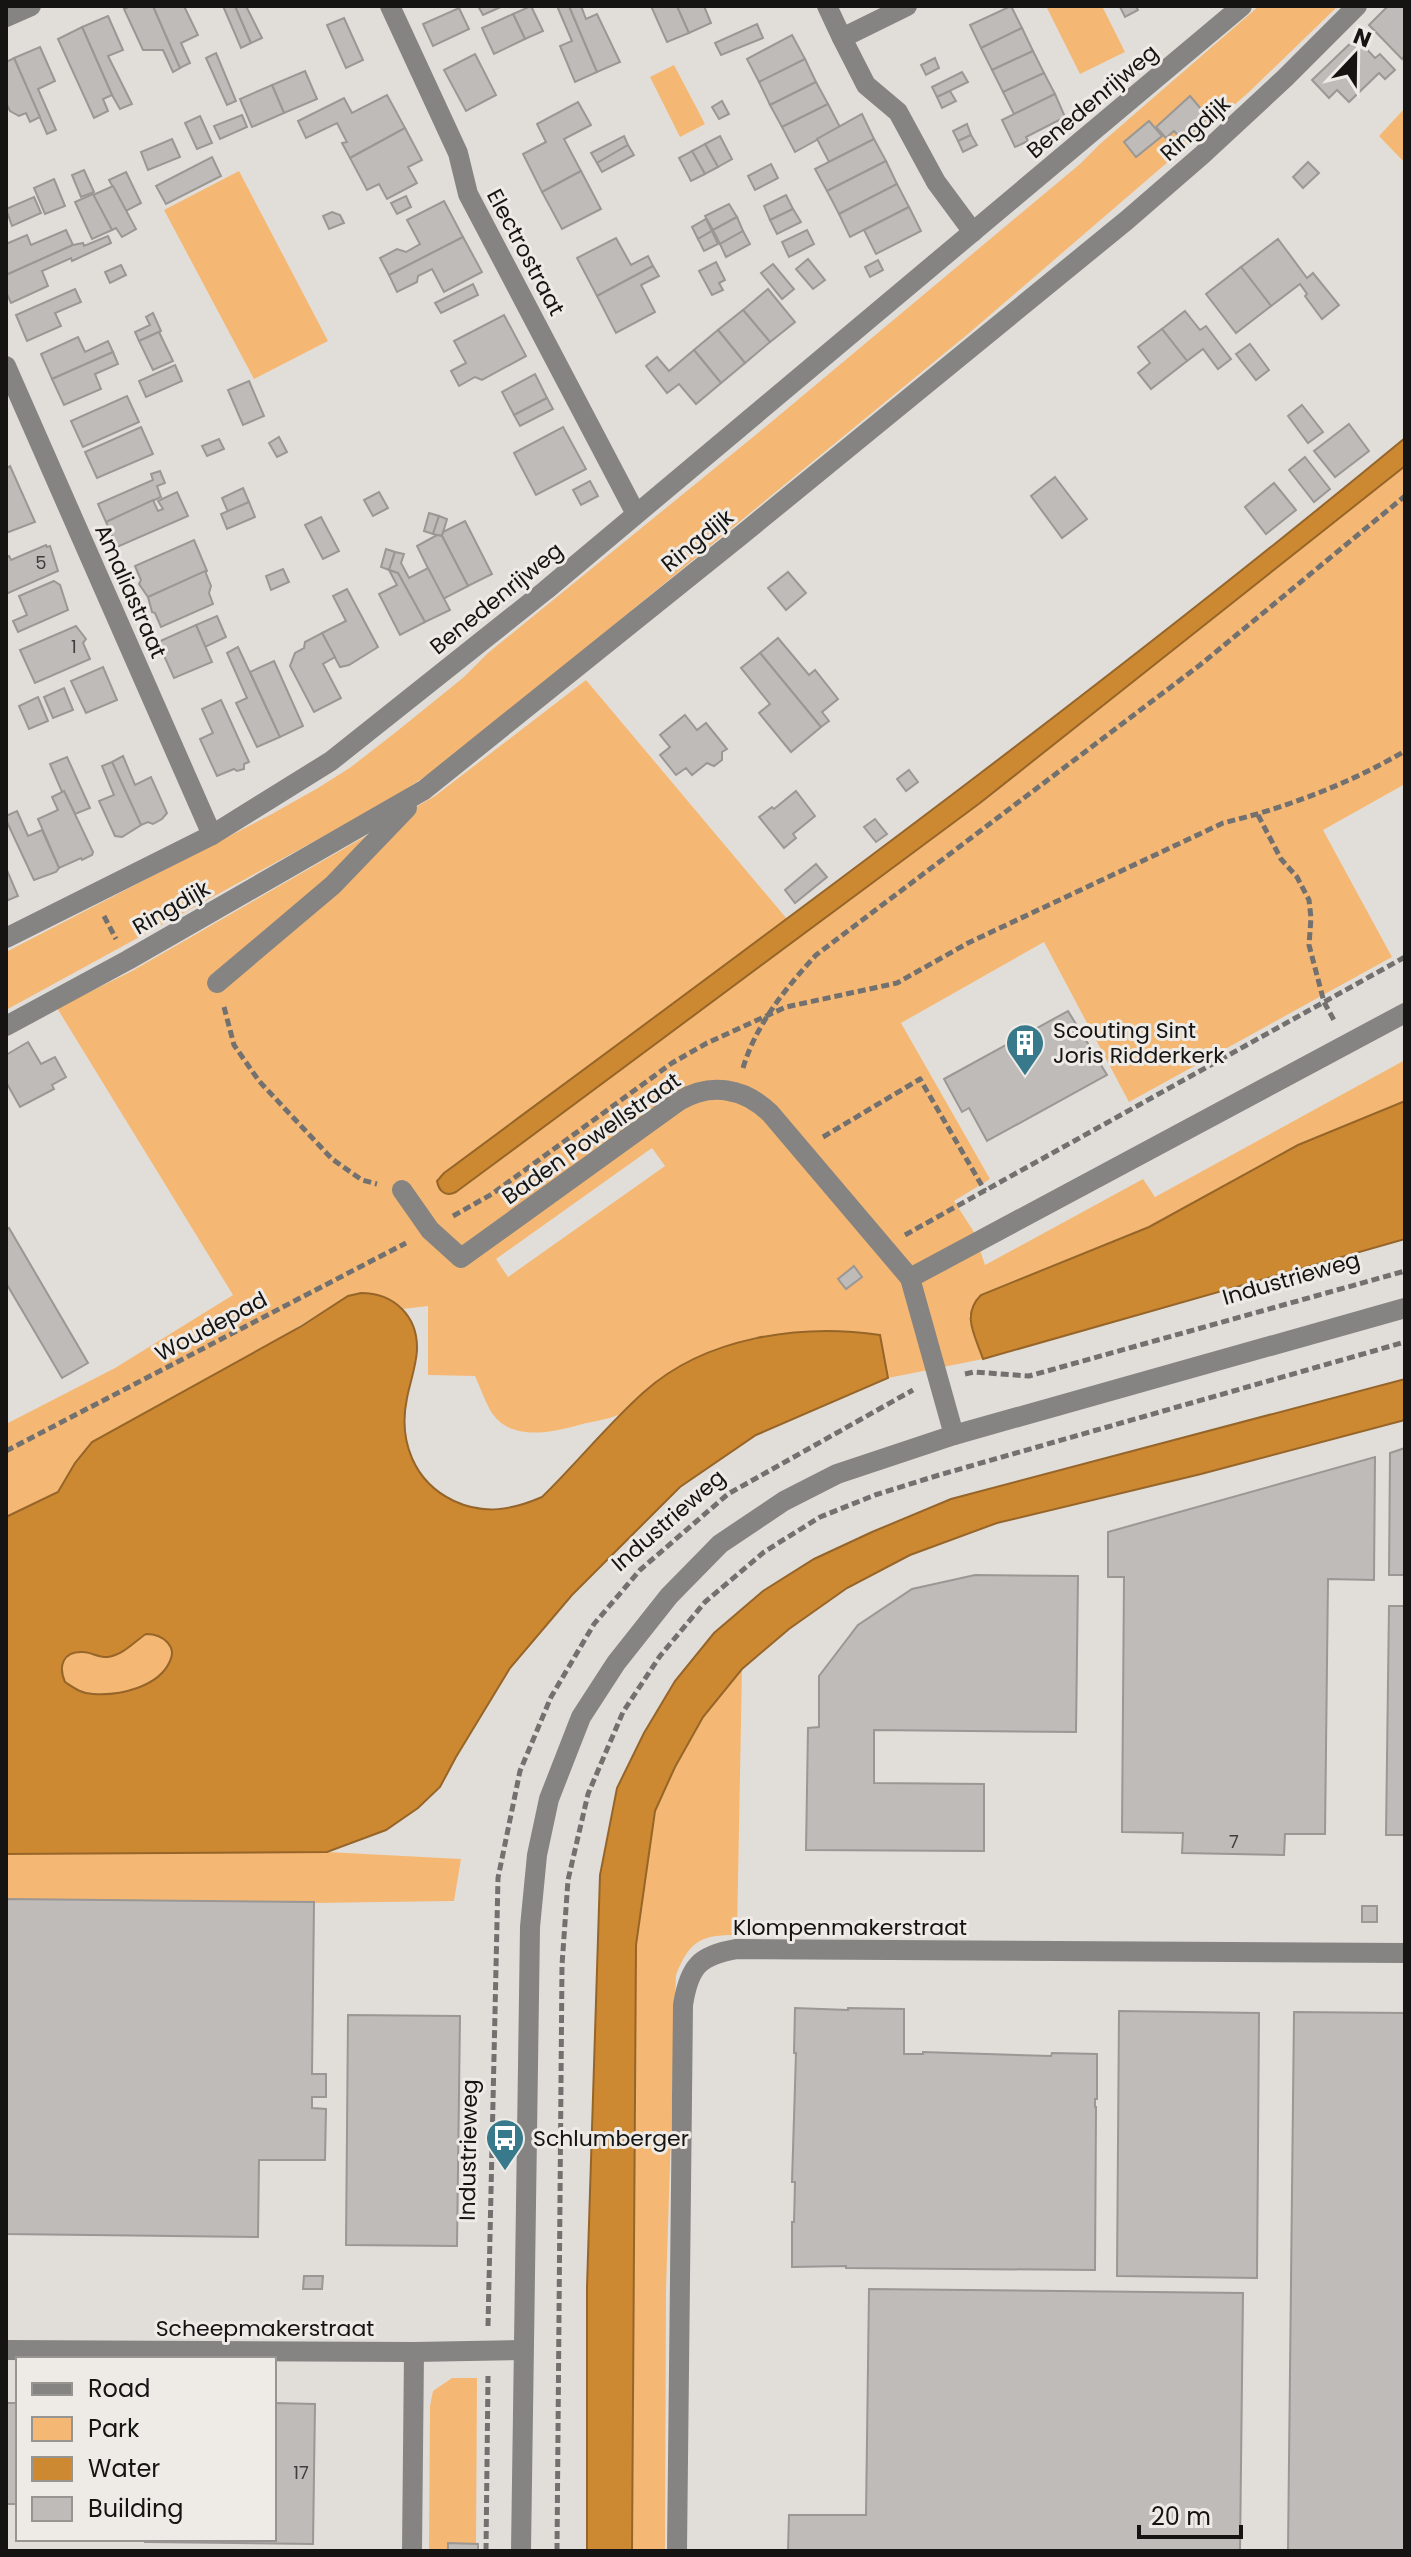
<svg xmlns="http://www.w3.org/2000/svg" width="1411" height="2557" viewBox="0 0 1411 2557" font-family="Poppins,sans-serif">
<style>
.green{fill:#f5b874;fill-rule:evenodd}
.water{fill:#cd8832;stroke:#966529;stroke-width:2;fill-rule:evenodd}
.building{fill:#bebbb8;stroke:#9a9794;stroke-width:2}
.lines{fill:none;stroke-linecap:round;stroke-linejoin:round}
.path{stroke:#73716f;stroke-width:5;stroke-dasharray:8 4;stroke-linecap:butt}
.minor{stroke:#858482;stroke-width:20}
.labels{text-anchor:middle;stroke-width:6;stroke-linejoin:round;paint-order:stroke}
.number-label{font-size:18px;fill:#3f3e3c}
.street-label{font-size:22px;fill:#151413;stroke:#eeebe7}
.poi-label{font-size:22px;fill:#151413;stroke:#eeebe7;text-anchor:start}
</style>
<rect width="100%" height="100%" fill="#e1deda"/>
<!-- green -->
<g class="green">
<path d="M1046 6H1102L1125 52 1080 74Z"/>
<path d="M1259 6H1338L1248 93 968 334 446 763 386 802 6 1010V952L270 815 318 788 351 767 396 732 464 677 488 653 758 433 1080 164 1100 144Z"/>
<path d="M674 65 705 124 680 137 650 77Z"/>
<path d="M1405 108V163L1379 136Z"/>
<path d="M239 171 328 341 254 379 164 210Z"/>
<path d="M1405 466V784L1323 830 1392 957 1129 1102 1044 942 901 1023 990 1179 954 1201 974 1232 985 1265 1143 1179 1155 1197 1405 1060V1101L1298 1145 1149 1227 969 1315 983 1359 888 1378 880 1335C822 1326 759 1332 705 1354 683 1363 660 1377 643 1393 637 1398 632 1406 626 1411 614 1419 593 1421 579 1425 549 1433 509 1442 490 1410 484 1399 480 1387 475 1376L428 1375V1306L403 1309 401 1306 348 1296 75 1463 58 1492 6 1517V1424L115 1368 233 1295 57 1008 132 971 435 796 586 680 787 919 444 1173 451 1194 980 803ZM652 1148 665 1166 508 1277 496 1259Z"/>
<path d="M146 1634C155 1634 162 1636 168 1643 173 1649 173 1654 170 1661 159 1686 118 1696 94 1694 83 1694 74 1688 65 1682 58 1666 63 1651 83 1652 91 1652 99 1658 108 1657 123 1655 134 1642 146 1634Z"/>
<path d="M742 1669 737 1935C701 1935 690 1940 676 1975L666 2290 665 2551H632L636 1945 655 1811 675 1767 703 1717Z"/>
<path d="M327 1852 461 1859 454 1901 313 1903 6 1900V1854Z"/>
<path d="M452 2378H477L476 2551H429L430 2406 433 2391Z"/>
</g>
<!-- water -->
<g class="water">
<path d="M1405 438V466L980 803 456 1192C446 1197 439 1192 437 1181L444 1173C768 933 1094 695 1405 438Z"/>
<path d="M1405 1101V1239L983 1359C975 1335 961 1315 981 1295L1149 1227 1298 1145Z"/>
<path d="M361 1293C394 1293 418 1316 417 1350 416 1367 410 1382 407 1398 398 1441 414 1482 454 1501 484 1515 512 1510 542 1497 577 1463 608 1424 644 1392 705 1337 801 1323 880 1335L888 1378 756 1435 680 1487 572 1595 510 1668 456 1757 440 1787 418 1808 386 1830 327 1852 6 1854V1517L58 1492 75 1463 92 1442 300 1327 348 1296ZM146 1634C155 1634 162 1636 168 1643 173 1649 173 1654 170 1661 159 1687 119 1696 93 1694 82 1694 74 1688 65 1682 58 1666 63 1651 83 1652 91 1652 99 1658 108 1657 123 1655 134 1642 146 1634Z"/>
<path d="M1405 1379V1420L1201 1474 997 1523 910 1555 847 1588 789 1629 742 1669 703 1717 675 1767 655 1811 636 1945 632 2551H587V2287L600 1875 617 1788 644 1733 675 1681 714 1633 763 1591 814 1559 872 1532 951 1499Z"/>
</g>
<!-- building -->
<g class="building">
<path d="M130 6H153L180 68 173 72 163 50H143L124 9Z"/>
<path d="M153 6H184L198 35 181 43 190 63 180 68Z"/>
<path d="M223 6H235L251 43 241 48Z"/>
<path d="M235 6H246L262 38 251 43Z"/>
<path d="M478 6H503L483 15Z"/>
<path d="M531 6 543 31 525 39 513 14Z"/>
<path d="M557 6H569L597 72 575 82 560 46 572 41Z"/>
<path d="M569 6H581L586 19 597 14 620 62 597 72Z"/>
<path d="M651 6H677L689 33 667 42Z"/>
<path d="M677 6H704L711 23 689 33Z"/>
<path d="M1011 6 1022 28 981 48 970 25Z"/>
<path d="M1136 6 1138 10 1125 17 1120 7Z"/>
<path d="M1388 6H1405V56L1402 59 1369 25Z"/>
<path d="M459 8 469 29 433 46 423 24Z"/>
<path d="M513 14 525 39 494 54 482 28Z"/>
<path d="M108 16 123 50 108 56 132 104 120 109 112 95 82 27Z"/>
<path d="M344 18 363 60 346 68 327 25Z"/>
<path d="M757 24 763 38 721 55 715 43Z"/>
<path d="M82 27 112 95 103 99 108 111 94 118 58 39Z"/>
<path d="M1022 28 1033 51 992 70 981 48Z"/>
<path d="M792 35 805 59 759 82 747 59Z"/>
<path d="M1356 38 1375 58 1380 54 1395 70 1385 79 1379 73 1349 102 1337 90 1329 98 1312 80Z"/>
<path d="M40 47 55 81 38 89 56 130 47 134 14 58Z"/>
<path d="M1033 51 1044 73 1003 92 992 70Z"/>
<path d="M216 53 236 101 227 105 206 58Z"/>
<path d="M475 54 496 95 466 111 444 70Z"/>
<path d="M14 58 40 117 30 122 26 113 19 116 10 111 6 103V62Z"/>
<path d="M935 58 939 68 926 75 921 65Z"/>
<path d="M805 59 816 82 770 105 759 82Z"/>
<path d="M305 71 317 99 284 113 272 85Z"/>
<path d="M962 72 968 82 937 97 932 87Z"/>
<path d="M1044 73 1055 94 1014 114 1003 92Z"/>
<path d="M816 82 828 104 782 127 770 105Z"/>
<path d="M272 85 284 113 252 127 240 99Z"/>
<path d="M950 91 956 101 942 108 937 97Z"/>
<path d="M1055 94 1065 117 1026 137 1028 141 1015 147 1002 120Z"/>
<path d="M387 95 405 128 350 158 342 143 347 142 337 123 306 138 298 121 344 98 352 113Z"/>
<path d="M1190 96 1208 117 1183 141 1174 131 1166 138 1156 127Z"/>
<path d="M722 101 729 114 719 119 712 107Z"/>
<path d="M578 102 591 125 564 139 581 171 542 192 523 154 546 142 537 124Z"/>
<path d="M828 104 840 127 795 152 782 127Z"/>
<path d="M862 114 874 139 829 162 817 139Z"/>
<path d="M242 115 247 127 220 139 214 126Z"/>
<path d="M200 116 212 143 197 149 185 123Z"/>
<path d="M1149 121 1162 136 1136 157 1124 142Z"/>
<path d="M967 124 971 135 958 141 953 131Z"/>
<path d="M405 128 422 160 408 167 417 183 387 199 379 184 367 190 350 158Z"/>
<path d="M971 135 977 145 963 152 958 141Z"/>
<path d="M624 136 628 145 597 163 591 153Z"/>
<path d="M720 136 732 159 718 167 705 144Z"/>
<path d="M172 139 180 157 148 170 141 152Z"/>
<path d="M874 139 886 161 827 191 815 169Z"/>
<path d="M705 144 718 167 705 174 692 151Z"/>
<path d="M628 145 634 155 602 172 597 163Z"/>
<path d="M692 151 705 174 691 181 679 158Z"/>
<path d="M212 157 221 176 166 204 156 186Z"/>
<path d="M886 161 897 184 839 214 827 191Z"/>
<path d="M1308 162 1319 173 1303 188 1293 177Z"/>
<path d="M771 164 778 178 755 190 748 176Z"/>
<path d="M84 170 94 192 81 197 72 175Z"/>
<path d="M581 171 601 209 562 229 542 192Z"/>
<path d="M126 172 141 203 126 211 109 180Z"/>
<path d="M54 179 65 206 45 214 34 188Z"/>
<path d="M897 184 909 207 850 237 839 214Z"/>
<path d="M113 186 136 229 122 237 116 228 112 230 93 195Z"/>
<path d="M93 194 112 230 92 239 75 202Z"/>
<path d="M786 195 793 209 770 220 764 206Z"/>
<path d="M406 196 411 207 397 214 391 203Z"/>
<path d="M34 197 41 213 12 226 6 209Z"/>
<path d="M444 201 463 237 389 275 380 258 397 249 406 252 420 244 407 220Z"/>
<path d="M729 204 737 217 713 230 705 216Z"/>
<path d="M909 207 921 231 876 254 864 230Z"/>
<path d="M793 209 801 222 777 234 770 220Z"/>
<path d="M332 212 340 215 344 223 329 229 323 216Z"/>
<path d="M737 217 743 231 720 244 713 230Z"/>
<path d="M706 219 712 231 698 239 692 227Z"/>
<path d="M66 230 73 245 6 275V244L27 235 31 245Z"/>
<path d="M807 230 814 244 789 257 782 242Z"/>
<path d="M712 231 718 244 704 251 698 239Z"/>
<path d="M743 231 750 244 726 257 720 244Z"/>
<path d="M108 236 111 243 72 261 71 258 42 271 48 286 11 303 6 292V275L73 245 83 243 84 246Z"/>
<path d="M463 237 482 272 444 292 432 269 418 276 417 282 397 292 389 275Z"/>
<path d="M616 238 631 265 648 256 653 266 597 296 577 258Z"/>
<path d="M1278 239 1307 278 1313 273 1339 305 1322 319 1305 296 1307 294 1300 284 1271 306 1241 267Z"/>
<path d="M808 259 825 280 813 289 796 269Z"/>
<path d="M878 260 883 270 870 277 865 267Z"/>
<path d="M716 262 725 280 719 283 723 290 712 295 699 271Z"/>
<path d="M773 264 794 289 782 299 761 273Z"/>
<path d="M121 265 126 275 110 283 105 272Z"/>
<path d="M653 266 659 276 641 285 655 312 616 333 597 296Z"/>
<path d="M1241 267 1271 306 1236 333 1206 294Z"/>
<path d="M473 284 478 295 441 313 435 303Z"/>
<path d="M75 289 81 302 55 313 61 326 27 341 16 315Z"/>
<path d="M768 289 795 322 770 342 743 310Z"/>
<path d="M743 310 770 342 745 363 718 330Z"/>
<path d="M1185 311 1200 330 1206 326 1231 359 1218 369 1203 349 1187 361 1162 329Z"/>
<path d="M153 313 161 331 139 341 135 332 150 325 146 317Z"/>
<path d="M504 315 526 356 482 380 475 377 459 386 451 371 466 363 454 341Z"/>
<path d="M1162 329 1187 361 1151 389 1138 373 1150 363 1138 347Z"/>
<path d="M718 330 745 363 721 383 694 350Z"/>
<path d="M159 332 173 361 153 370 139 341Z"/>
<path d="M78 337 85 352 108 341 113 352 52 379 41 354Z"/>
<path d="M1250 344 1269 370 1256 380 1236 354Z"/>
<path d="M694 350 721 383 696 404 679 384 667 393 646 366 657 357 669 371Z"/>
<path d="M113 352 118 364 95 374 101 389 64 405 52 379Z"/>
<path d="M175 365 182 381 146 397 139 381Z"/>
<path d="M535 374 547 398 514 415 502 392Z"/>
<path d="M249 381 264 416 243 425 228 390Z"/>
<path d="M127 396 139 422 83 447 71 421Z"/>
<path d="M547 398 553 409 520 426 514 415Z"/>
<path d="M1302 405 1323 432 1308 443 1288 416Z"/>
<path d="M1349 424 1369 451 1335 477 1314 451Z"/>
<path d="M141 427 153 454 97 478 85 452Z"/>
<path d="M563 427 586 469 536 495 514 453Z"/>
<path d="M279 437 287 452 277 457 269 443Z"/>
<path d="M219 439 224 449 207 456 202 446Z"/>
<path d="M1305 457 1330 489 1314 502 1289 470Z"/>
<path d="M10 466 35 522 6 533V469Z"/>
<path d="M160 471 165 483 157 486 161 497 106 522 98 504 153 480 151 474Z"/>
<path d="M1055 477 1087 519 1062 538 1031 496Z"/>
<path d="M590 481 598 496 581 505 573 490Z"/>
<path d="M1274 483 1296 510 1266 534 1245 507Z"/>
<path d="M243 488 249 502 228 512 222 498Z"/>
<path d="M177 492 188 516 117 547 106 522 153 500 158 511 163 509 158 501Z"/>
<path d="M379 492 388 508 373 516 364 500Z"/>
<path d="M249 502 255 517 227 529 221 514Z"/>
<path d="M429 513 439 516 433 534 424 531Z"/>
<path d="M439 516 447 519 442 536 433 534Z"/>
<path d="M321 517 339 551 323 559 305 525Z"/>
<path d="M465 521 492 574 468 586 442 536 443 532Z"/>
<path d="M437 535 442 536 468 586 443 599 417 546Z"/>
<path d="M194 540 207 571 148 597 139 584 141 580 135 566Z"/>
<path d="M46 545 47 547 50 546 58 571 6 594V557L9 556 11 560Z"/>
<path d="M386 549 395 552 389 570 381 567Z"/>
<path d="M395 552 404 554 401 563 409 578 428 568 450 610 425 622 398 573 389 570Z"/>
<path d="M283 569 289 582 271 590 266 576Z"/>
<path d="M389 570 398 573 425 622 400 635 379 594 397 585Z"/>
<path d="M205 571 211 586 209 593 213 604 161 627 155 613 152 612 148 597Z"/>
<path d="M788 572 806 593 786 610 768 588Z"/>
<path d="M54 581 60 585 68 610 18 632 13 621 27 615 19 596Z"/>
<path d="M347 589 378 647 349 665 340 667 322 633 346 621 333 596Z"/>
<path d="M217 616 226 637 205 647 196 625Z"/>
<path d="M196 625 212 662 174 678 158 642Z"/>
<path d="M76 626 86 639 83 643 90 659 35 683 20 650Z"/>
<path d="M322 633 335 657 323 664 341 698 314 712 290 666 295 653 304 648 305 642Z"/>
<path d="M778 638 809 675 815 670 838 699 822 712 829 721 821 727 760 653Z"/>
<path d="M238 647 280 737 257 747 236 703 247 698 227 653Z"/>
<path d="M760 653 821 727 791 752 759 713 770 704 741 668Z"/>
<path d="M274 661 303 726 280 737 250 672Z"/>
<path d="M103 667 117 700 86 713 71 681Z"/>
<path d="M64 688 73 710 53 718 44 697Z"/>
<path d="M38 697 48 721 29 729 19 706Z"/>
<path d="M221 700 249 762 244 764V769L237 771 234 769 217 776 200 739 213 733 202 709Z"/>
<path d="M685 715 697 730 706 723 727 749 722 752V760L714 766 707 763 692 775 686 768 676 775 660 755 670 747 660 735Z"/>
<path d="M123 756 135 785 151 777 167 813 162 819 153 824 148 822 141 825 112 762Z"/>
<path d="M67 757 90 808 75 814 64 791 62 792 50 764Z"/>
<path d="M112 762 141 825 122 837 115 836 99 801 114 795 102 766Z"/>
<path d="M909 770 918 782 906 791 897 779Z"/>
<path d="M64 791 93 852 92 855 82 860 81 858 59 868 38 819 58 810 52 797Z"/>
<path d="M796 791 815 816 793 834 796 838 784 848 759 817 772 807 774 809Z"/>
<path d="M17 811 28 836 42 830 59 868 56 872 34 880 6 820V816Z"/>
<path d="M875 819 887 834 876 842 864 827Z"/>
<path d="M816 864 827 877 795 903 785 890Z"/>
<path d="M6 868 18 896 6 901Z"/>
<path d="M1068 1011 1107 1075 987 1141 969 1108 962 1112 944 1079Z"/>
<path d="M28 1042 41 1064 55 1057 66 1077 52 1085 54 1089 20 1107 6 1082V1055Z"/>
<path d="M9 1228 88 1363 62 1378 6 1283V1230Z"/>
<path d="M854 1266 862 1277 846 1289 838 1279Z"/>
<path d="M1405 1448V1575H1389L1390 1453Z"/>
<path d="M1375 1457 1374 1580 1328 1579 1325 1834H1285L1284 1855 1182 1853 1183 1833 1122 1832 1124 1577H1108V1532Z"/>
<path d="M975 1575 1078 1576 1076 1732 874 1730V1783L984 1784V1851L806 1850 808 1728 819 1727V1676L858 1625 912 1589Z"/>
<path d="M1389 1606H1405V1835H1386Z"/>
<path d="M6 1899 314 1902 312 2074H326V2097H312V2108L326 2109 325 2160H259L258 2237 6 2234Z"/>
<rect x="1362" y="1906" width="15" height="16"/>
<path d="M795 2008 848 2010V2008L904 2009V2054H923V2052L1051 2056 1052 2053 1097 2054V2099H1095V2107H1096L1095 2270 846 2268V2266L792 2267V2222H794L795 2182H792L796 2053H794Z"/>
<path d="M1119 2011 1259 2013 1257 2278 1117 2276Z"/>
<path d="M1294 2012 1405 2013V2551H1288Z"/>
<path d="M348 2015 460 2016 457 2246 346 2245Z"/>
<path d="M304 2276H323L322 2289H303Z"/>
<path d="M869 2289 1243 2293 1240 2551H788L789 2515H866Z"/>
<rect x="6" y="2403" width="12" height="101"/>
<path d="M274 2403 315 2404 313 2544 145 2542V2539H274Z"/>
<path d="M448 2543 478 2544V2551H448Z"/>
</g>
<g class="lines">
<!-- path -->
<g class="path">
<path d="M1258 815 1281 859 1297 877 1309 900 1311 918 1309 945 1324 1002 1335 1022"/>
<path d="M104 916 116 939"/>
<path d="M224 1007 234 1045 259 1081 332 1159 362 1180 377 1184"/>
<path d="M743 1068C756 1024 786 988 816 955L1200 665 1405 496"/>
<path d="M823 1137 920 1079 985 1191"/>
<path d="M453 1216 492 1194 672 1063 707 1043 786 1007 897 983 968 943 1223 823C1285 808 1349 784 1405 751"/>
<path d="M905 1235 1405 957"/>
<path d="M965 1374 974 1372 1029 1376 1405 1271"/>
<path d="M6 1451 406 1243"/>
<path d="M488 2326 498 1878 520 1771 551 1697 594 1624 640 1570 728 1494 913 1390"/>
<path d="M486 2551 488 2376"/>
<path d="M557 2551 562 1965 568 1880 588 1794 623 1712 660 1656 705 1602 764 1552 820 1517 875 1495 939 1475 1405 1342"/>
</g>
<!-- minor -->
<g class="minor">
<path d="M390 6 458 153 468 194 636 514"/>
<path d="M827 6 842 38"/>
<path d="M907 6 842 38 866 85 898 112 936 182 973 232"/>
<path d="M6 17 31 6"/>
<path d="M6 366 212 835"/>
<path d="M6 938 212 835 331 761 546 590 1242 6"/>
<path d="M217 983 333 885 407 808"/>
<path d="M6 1026 128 960 424 790 739 537 1127 220 1202 155 1285 78 1357 6"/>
<path d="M402 1190 430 1230 461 1258 679 1101C711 1082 744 1088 770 1113L910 1278"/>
<path d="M954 1435 910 1278 1405 1013"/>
<path d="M6 2350 414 2352 523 2350"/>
<path d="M412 2551 414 2352"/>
<path d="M521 2551 530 1927 537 1855 549 1799 581 1717 616 1663 669 1596 720 1544 784 1501 837 1474 954 1435 1405 1308"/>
<path d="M677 2551 683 2005C689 1967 699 1955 737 1949L1405 1953"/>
</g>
</g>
<!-- icons -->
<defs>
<g id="building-pin" transform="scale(2)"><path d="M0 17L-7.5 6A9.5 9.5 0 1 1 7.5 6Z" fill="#387a8c" stroke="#eeebe7"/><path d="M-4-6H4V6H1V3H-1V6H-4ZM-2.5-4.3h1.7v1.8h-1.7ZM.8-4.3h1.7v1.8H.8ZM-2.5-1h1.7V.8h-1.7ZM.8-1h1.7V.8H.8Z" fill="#fff"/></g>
<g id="bus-pin" transform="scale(2)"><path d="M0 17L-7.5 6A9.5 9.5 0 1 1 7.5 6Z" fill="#387a8c" stroke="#eeebe7"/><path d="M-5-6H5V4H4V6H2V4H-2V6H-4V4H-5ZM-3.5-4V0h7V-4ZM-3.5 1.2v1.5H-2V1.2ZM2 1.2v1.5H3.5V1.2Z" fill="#fff"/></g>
</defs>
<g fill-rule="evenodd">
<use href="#building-pin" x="1025" y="1043"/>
<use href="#bus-pin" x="505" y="2138"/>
</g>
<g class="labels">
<!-- number labels -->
<g class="number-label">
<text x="41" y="569">5</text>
<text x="74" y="653">1</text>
<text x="1234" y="1848">7</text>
<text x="301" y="2479">17</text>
</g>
<!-- street labels -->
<g class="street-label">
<text transform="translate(1092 101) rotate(-40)" y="8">Benedenrijweg</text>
<text transform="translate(1195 128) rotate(-42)" y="8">Ringdijk</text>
<text transform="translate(526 252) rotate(62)" y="8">Electrostraat</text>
<text transform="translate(697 540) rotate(-39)" y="8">Ringdijk</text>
<text transform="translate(131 591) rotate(66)" y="8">Amaliastraat</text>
<text transform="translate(496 598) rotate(-39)" y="8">Benedenrijweg</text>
<text transform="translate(171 907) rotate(-30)" y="8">Ringdijk</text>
<text transform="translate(591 1138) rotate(-35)" y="8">Baden Powellstraat</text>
<text transform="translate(1291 1278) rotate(-16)" y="8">Industrieweg</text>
<text transform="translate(211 1326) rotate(-28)" y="8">Woudepad</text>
<text transform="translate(668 1520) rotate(-41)" y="8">Industrieweg</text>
<text x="850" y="1935">Klompenmakerstraat</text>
<text transform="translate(468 2150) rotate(-89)" y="8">Industrieweg</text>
<text x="265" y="2336">Scheepmakerstraat</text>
</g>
<!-- poi labels -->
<g class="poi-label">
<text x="1053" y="1038">Scouting Sint<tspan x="1053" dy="25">Joris Ridderkerk</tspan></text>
<text x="533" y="2146">Schlumberger</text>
</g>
</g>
<!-- border -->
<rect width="1411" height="2557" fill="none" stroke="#151413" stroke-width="16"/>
<!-- legend -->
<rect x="16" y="2357" width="260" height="184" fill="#eeebe7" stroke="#979592" stroke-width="2"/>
<rect x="32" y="2383" width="40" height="12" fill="#858482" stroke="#979592" stroke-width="2"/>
<text x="88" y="2397" font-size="24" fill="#151413">Road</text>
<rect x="32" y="2417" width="40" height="24" fill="#f5b874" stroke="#979592" stroke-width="2"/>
<text x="88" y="2437" font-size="24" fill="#151413">Park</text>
<rect x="32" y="2457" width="40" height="24" fill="#cd8832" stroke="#979592" stroke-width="2"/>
<text x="88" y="2477" font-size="24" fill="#151413">Water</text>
<rect x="32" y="2497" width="40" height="24" fill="#bebbb8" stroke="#979592" stroke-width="2"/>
<text x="88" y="2517" font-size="24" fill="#151413">Building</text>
<!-- north arrow -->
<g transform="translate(1355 56) rotate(22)" stroke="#eeebe7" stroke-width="6" paint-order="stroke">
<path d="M0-6L14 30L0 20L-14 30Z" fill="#151413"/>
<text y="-12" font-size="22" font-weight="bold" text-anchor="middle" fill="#151413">N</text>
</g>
<!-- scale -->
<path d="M1139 2525v12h102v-12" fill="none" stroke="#151413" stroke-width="4"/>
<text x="1151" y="2525" font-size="24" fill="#151413" stroke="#eeebe7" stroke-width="6" paint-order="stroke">20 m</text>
</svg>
